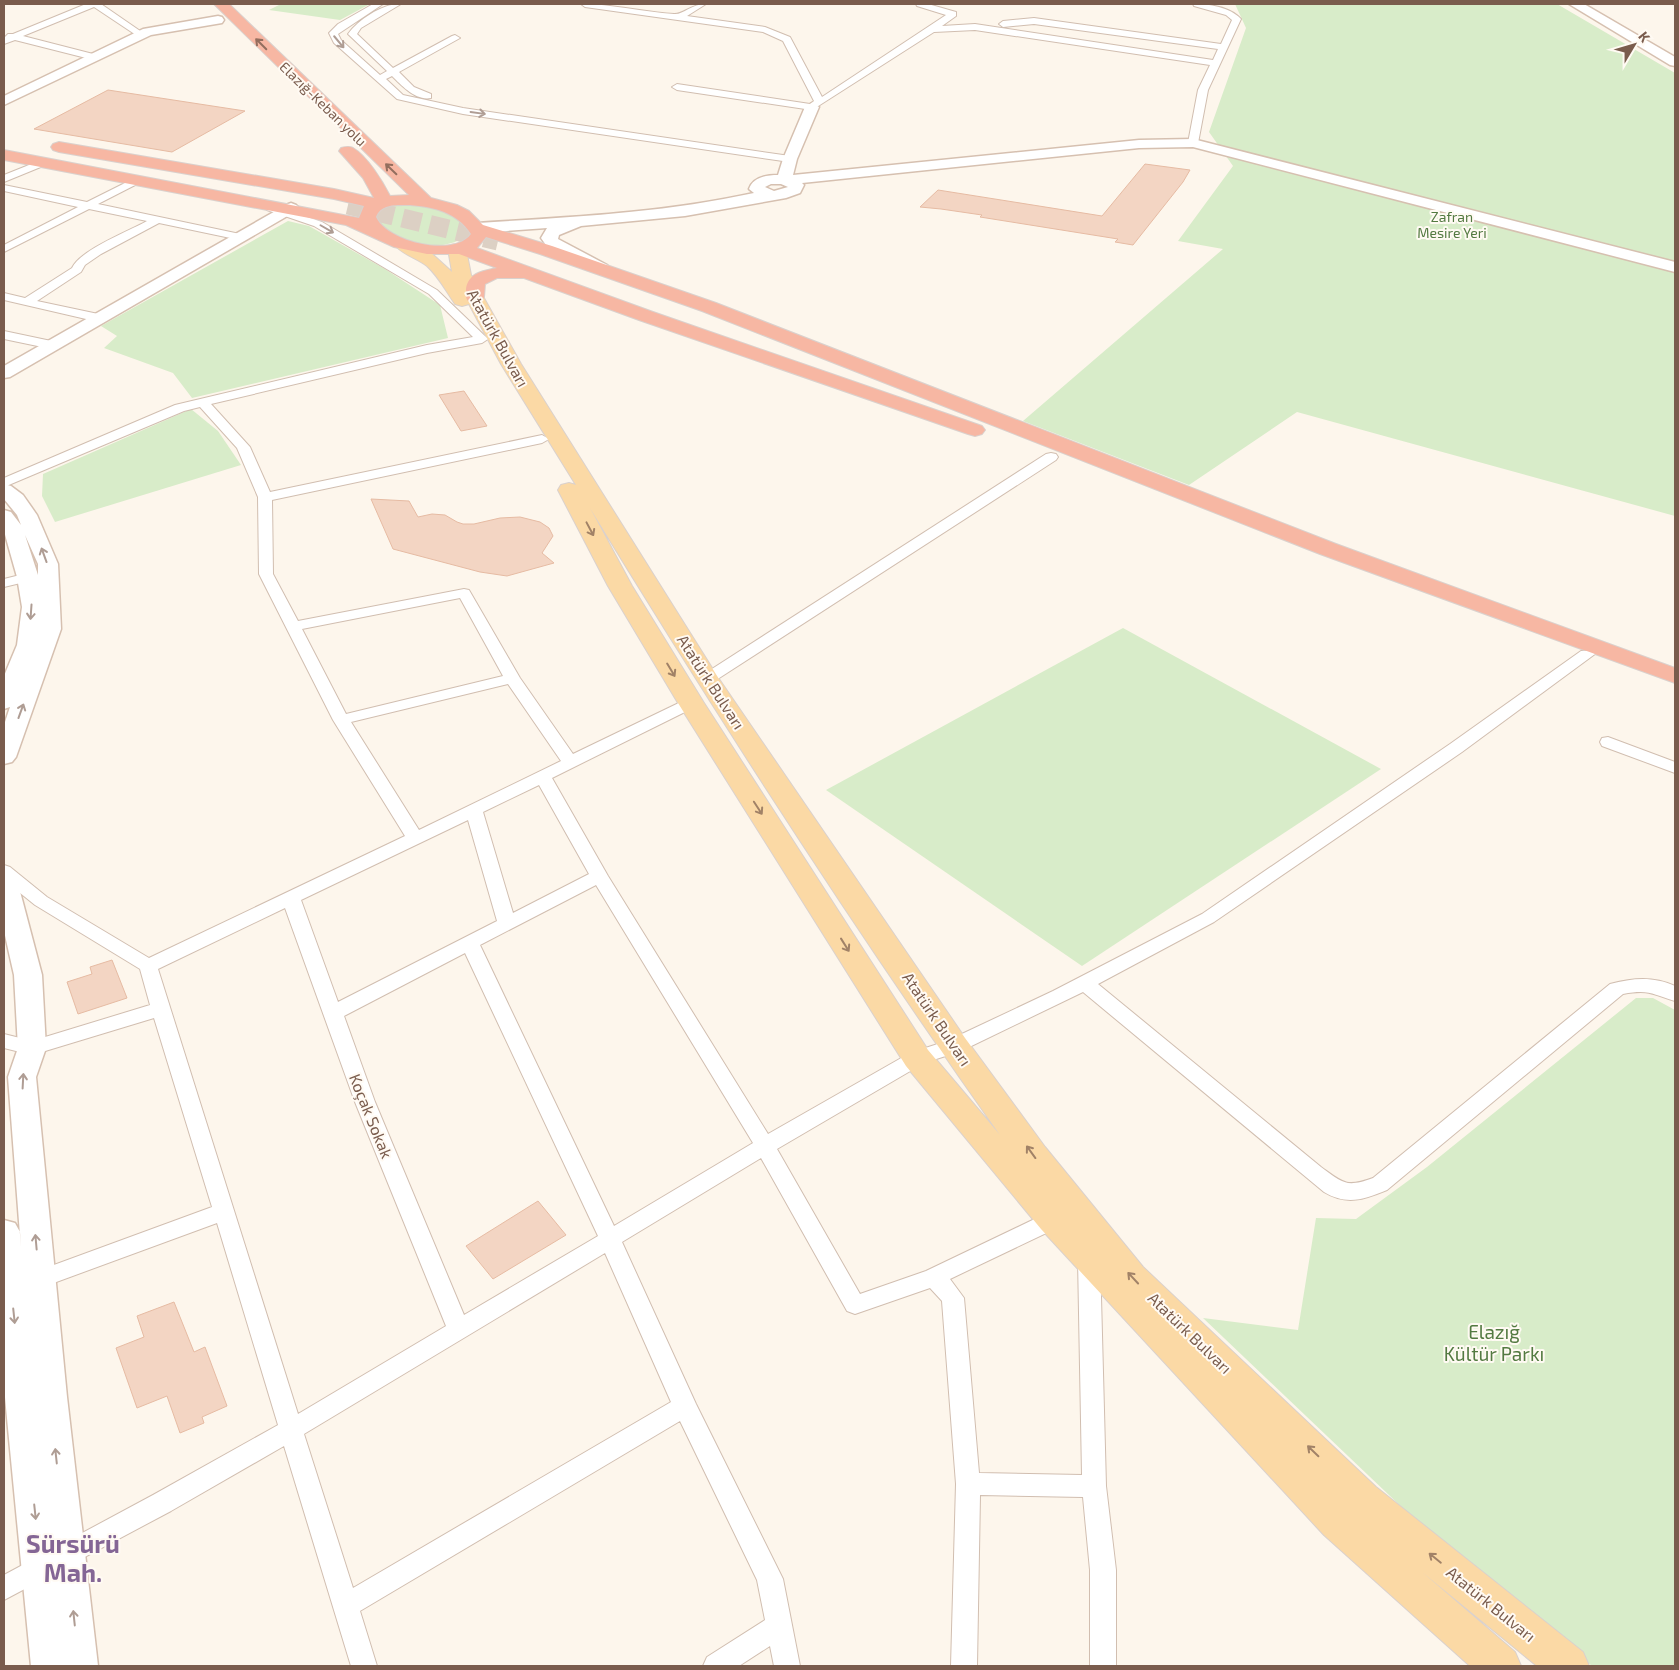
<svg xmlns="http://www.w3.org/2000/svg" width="1679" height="1670" viewBox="0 0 1679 1670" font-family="'Exo 2',sans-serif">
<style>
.green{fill:#d8ecc9}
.building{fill:#f3d5c3;stroke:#e6bba3}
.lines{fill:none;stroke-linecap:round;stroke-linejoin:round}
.highway-tunnel{stroke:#dcd0c4;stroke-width:19;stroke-dasharray:19 9;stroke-linecap:butt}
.street-casing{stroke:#d1beb0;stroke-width:2}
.secondary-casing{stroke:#d6c0b0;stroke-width:3}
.primary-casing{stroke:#dad1cd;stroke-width:2}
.highway-casing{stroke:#dad1cd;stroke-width:2}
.street{fill:#fff;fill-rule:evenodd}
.secondary{fill:#fff;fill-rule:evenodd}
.primary{fill:#fbd9a5;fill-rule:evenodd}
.highway{fill:#f7b7a3;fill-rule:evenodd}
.oneway{stroke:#af9d94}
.oneway2{stroke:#936e5e}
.oneway3{stroke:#a18267}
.labels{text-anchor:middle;stroke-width:4;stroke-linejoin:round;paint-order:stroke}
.far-street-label{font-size:14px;fill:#7a5c4d;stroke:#fffaf3}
.far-park-label{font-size:14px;fill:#537a41;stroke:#fffaf3}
.street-label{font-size:16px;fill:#7a5c4d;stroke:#fffaf3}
.near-park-label{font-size:19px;fill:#537a41;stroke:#fffaf3}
.near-district-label{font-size:25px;font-weight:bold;fill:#846695;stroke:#fffaf3}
</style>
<rect width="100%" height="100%" fill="#fdf6ec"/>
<!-- green -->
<g class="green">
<path d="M281 4H370L340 20 269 10Z"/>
<path d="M1235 4H1557L1675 73V516L1297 412 1189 485 1023 421 1223 249 1178 241 1233 166 1209 132 1246 28Z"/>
<path d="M407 203C436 207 450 206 469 231 456 251 418 247 399 238 391 235 384 227 377 222L376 214 384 208Z"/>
<path d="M288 221 309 226 385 269 440 305 448 338 192 398 173 373 104 348 117 336 101 326Z"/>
<path d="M191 409 218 431 241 465 55 522 42 496 43 474Z"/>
<path d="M1123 628 1381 769 1082 966 826 790Z"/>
<path d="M1636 998H1653L1675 1010V1666H1592L1411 1516 1203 1318 1298 1330 1316 1218 1356 1219 1427 1167Z"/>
</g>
<!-- building -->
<g class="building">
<path d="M108 90 245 111 172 152 34 129Z"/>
<path d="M1145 164 1190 170 1183 182 1133 245 1115 242 1118 239 980 217 982 215 941 209 920 207 938 190 1102 216Z"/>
<path d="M464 391 487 426 461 431 439 395Z"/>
<path d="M371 499 409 501 418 517 432 514 445 515 457 522 463 524H474L500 518 520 517 540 522 549 528 553 536 542 553 554 563 507 576 480 572 393 549Z"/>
<path d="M112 960 127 998 78 1014 67 982 92 974 90 967Z"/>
<path d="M538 1201 566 1235 493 1279 466 1246Z"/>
<path d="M174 1302 194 1352 205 1347 227 1406 202 1417 204 1423 180 1433 167 1396 137 1408 116 1348 144 1337 137 1316Z"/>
</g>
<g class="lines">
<!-- highway-tunnel -->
<path class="highway-tunnel" d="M348 205 498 241"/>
<!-- street casing -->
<g class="street-casing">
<g id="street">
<path d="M86 4H101L146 35 145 37H139L94 7 23 36 97 55V59L94 60 15 40 4 44V38L8 34H13Z"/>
<path d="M373 4H383L338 34 341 40 380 75 387 71 348 34C358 20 383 3 401 4L361 28 357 34 393 68 452 36 455 35 460 38 399 72 414 87 431 94V98C416 101 402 86 392 76L386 79 403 95 463 108 790 156 795 159 790 162 463 114 397 99 334 43 329 33 338 24Z"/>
<path d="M581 4C612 4 643 12 674 14 683 15 691 4 706 4L687 16 765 27 790 37 822 97 946 15 917 6 916 4H928L956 12V16L942 26 975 24 1213 60 1218 49 1034 24 1003 27 999 24 1003 21 1034 18 1221 44 1232 20 1226 15 1194 6 1193 4C1209 4 1230 7 1241 19L1208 90 1198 143 1193 146 1188 143 1198 90 1210 65 975 30 934 32 812 110 677 90 672 87 677 84 810 104 814 101 783 41 763 32 585 7Z"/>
<path d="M44 159 49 162 48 164 4 182V175Z"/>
<path d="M135 178 139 179 140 181 139 183 98 204 240 234 246 237 240 240 159 223 101 254 85 265 81 272 37 301 103 315 105 318 103 321 99 322 4 300V293L25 298 72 268C80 250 129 231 147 221L89 209 4 252V245L78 207 4 191V185L87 202Z"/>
<path d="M271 205 322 222 437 290 488 339 482 343 427 353 211 404 250 447 270 492 542 435 549 439 542 443 272 500 273 574 298 621 464 589 469 590 520 678 573 754 685 700H697L699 703 697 706 552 778 608 876 768 1134 910 1053 947 1041 1053 991 1202 914 1450 744 1581 651H1593L1595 654 1462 752 1214 922 1098 984 1321 1167C1343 1183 1346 1188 1373 1178L1610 984C1633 978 1653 976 1675 986V1001C1652 994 1649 989 1623 994L1387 1190C1365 1199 1347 1206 1324 1192L1083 992 961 1051 924 1063 777 1149 860 1294 926 1271 1045 1214 1053 1212 1061 1214 1064 1220 1061 1226 950 1279 964 1298 979 1473 1082 1475 1078 1259 1081 1253 1089 1250 1097 1253 1100 1259 1106 1486 1116 1570V1666H1090V1570L1083 1497 980 1495 977 1666H951L956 1484 942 1301 930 1288 855 1314 847 1311 761 1158 622 1242 696 1404 783 1579 800 1666H774L770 1646 739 1666H703L707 1657 765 1620 757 1580 680 1421 360 1611 377 1666H351L284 1446 171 1511 4 1600V1575L153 1495 278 1425 217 1223 40 1288 32 1285 29 1279 32 1273 212 1207 154 1018 32 1055 4 1048V1034L32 1041 150 1005 140 969 35 905 4 880V865L10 867 47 897 149 958 405 836 333 720 259 574 258 497 237 448 200 407 184 411 4 487V478L175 405 427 345 473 337 429 294 314 226 267 210 266 208 267 206ZM460 598 503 676 346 714 302 629ZM508 684 561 761 419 830 351 722ZM539 785 589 874 513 913 483 812ZM468 820 497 921 338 1002 301 900ZM596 885 753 1143 614 1226 480 945ZM285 908 355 1102 446 1326 298 1414 158 969ZM465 953 598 1236 464 1315 375 1102 344 1016ZM605 1253 671 1402 353 1588 304 1434Z"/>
<path d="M4 331 56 342 58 345 52 349 4 339Z"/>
<path d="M1051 453 1056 454 1058 457 1056 460 713 682H701L699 679 701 676 1046 454Z"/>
<path d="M28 573 33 574 35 577 33 580 4 587V579Z"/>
<path d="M1608 737 1675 762V773L1602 746 1600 742 1602 738Z"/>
</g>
</g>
<!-- secondary casing -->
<g class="secondary-casing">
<g id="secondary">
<path d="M1569 4H1584L1675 57V66L1670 65Z"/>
<path d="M218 16 222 17 224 20 222 23 151 35 4 105V96L143 29Z"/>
<path d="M812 103 819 107 797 159 793 175 1139 140 1193 139 1675 262V272L1193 147 1139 148 802 183 804 185 800 193 786 198 685 216 581 226 559 235 558 239 607 265 609 268 607 271 601 273 546 245 541 238 547 228 478 233 472 231 470 228 472 225 478 223C571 217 663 213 754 193L749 189C753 177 767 175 778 175L783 159 805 107ZM771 184H781L788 187 774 191 765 187Z"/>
<path d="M291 203 296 205 299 208 296 211 10 377 4 378V366L286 205Z"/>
<path d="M4 484 11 486 23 495 37 515 58 564 61 629 16 757 12 762 4 764V725L10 707 4 709V676L17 645 22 607 17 577 4 531V510L11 512 21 525 17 515 4 499ZM25 535 38 564V575Z"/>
<path d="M4 872 13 874 17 880 42 975 46 1048 36 1077 67 1397 98 1666H31L4 1387V1220L15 1223 20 1232 21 1248 8 1077 18 1048 14 975 4 931Z"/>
</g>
</g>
<!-- primary casing -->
<g class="primary-casing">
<path id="primary" d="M403 239 430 252 452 272 448 249 451 245 457 244 463 245 466 249 471 275 521 364 719 679 965 1038 1045 1147 1143 1267 1376 1487 1583 1652 1589 1666H1537L1422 1572 1515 1652 1521 1666H1470L1324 1535 1041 1229 906 1066 678 703 608 586 558 490 561 485 569 483 576 485 501 364 469 304 462 306 455 304C446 291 439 277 427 266 417 258 401 254 394 244L397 240ZM590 508C720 721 856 931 1000 1135L928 1050 704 703 632 586Z"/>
</g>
<!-- highway casing -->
<g class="highway-casing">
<path id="highway" d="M214 4H229L431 198 457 205 469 211 483 225 552 246 716 303 1336 544 1675 668V683L1320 554 702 311 540 254 486 237 477 248 653 312 982 426 985 430 982 434 975 436 968 434 639 320 524 278H497L485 284 484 297 482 301 475 303 468 301C465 297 466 295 466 289 468 273 483 271 497 268L459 254H427L394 247 346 225 4 160V150L359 218 364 206 334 199 59 152 53 150 51 147 53 144 59 142 334 189 374 198 363 178 339 151 341 148C345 147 349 146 353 148 367 156 383 182 390 196L409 195ZM410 205C434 207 457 212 471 234 454 258 387 242 376 217 381 203 398 205 410 205Z"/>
</g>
<!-- street -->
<use href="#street" class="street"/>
<!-- secondary -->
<use href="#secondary" class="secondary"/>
<!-- primary -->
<use href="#primary" class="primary"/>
<!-- highway -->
<use href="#highway" class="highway"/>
</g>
<!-- one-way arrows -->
<defs><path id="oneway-shaft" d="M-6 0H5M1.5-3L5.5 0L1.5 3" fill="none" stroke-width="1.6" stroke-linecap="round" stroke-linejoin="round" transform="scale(1.25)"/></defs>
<g class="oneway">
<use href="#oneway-shaft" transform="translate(339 42) rotate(50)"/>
<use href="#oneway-shaft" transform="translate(478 113) rotate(8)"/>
<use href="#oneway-shaft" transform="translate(327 229) rotate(30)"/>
<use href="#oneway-shaft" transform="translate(44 555) rotate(-110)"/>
<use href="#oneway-shaft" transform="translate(31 612) rotate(94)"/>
<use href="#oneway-shaft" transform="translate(21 711) rotate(-70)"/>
<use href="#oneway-shaft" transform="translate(23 1081) rotate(-87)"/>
<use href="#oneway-shaft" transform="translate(36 1242) rotate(-95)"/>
<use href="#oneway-shaft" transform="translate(14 1316) rotate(84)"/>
<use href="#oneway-shaft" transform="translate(56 1456) rotate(-96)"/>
<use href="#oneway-shaft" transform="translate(35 1512) rotate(84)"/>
<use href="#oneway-shaft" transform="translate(74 1618) rotate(-96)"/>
</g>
<g class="oneway2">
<use href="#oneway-shaft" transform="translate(261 44) rotate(-135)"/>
<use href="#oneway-shaft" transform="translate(391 169) rotate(-136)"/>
</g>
<g class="oneway3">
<use href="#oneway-shaft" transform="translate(590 529) rotate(62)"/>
<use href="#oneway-shaft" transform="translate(671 670) rotate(59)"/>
<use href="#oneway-shaft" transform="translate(758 808) rotate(57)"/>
<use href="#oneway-shaft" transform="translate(845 945) rotate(58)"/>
<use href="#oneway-shaft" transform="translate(1031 1152) rotate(-126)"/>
<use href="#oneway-shaft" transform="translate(1133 1278) rotate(-133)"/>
<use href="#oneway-shaft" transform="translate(1313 1451) rotate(-136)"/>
<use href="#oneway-shaft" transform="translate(1435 1558) rotate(-141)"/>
</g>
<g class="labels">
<!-- far-street labels -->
<g class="far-street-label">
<text transform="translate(323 104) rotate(44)" y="5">Elazığ-Keban yolu</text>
</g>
<!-- far-park labels -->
<g class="far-park-label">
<text x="1452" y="222">Zafran<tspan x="1452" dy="16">Mesire Yeri</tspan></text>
</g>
<!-- street labels -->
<g class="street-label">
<text transform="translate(498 338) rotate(61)" y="6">Atatürk Bulvarı</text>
<text transform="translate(711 682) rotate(57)" y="6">Atatürk Bulvarı</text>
<text transform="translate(937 1019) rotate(56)" y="6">Atatürk Bulvarı</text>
<text transform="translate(371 1116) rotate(68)" y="6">Koçak Sokak</text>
<text transform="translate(1190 1333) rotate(44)" y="6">Atatürk Bulvarı</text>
<text transform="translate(1491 1604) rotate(39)" y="6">Atatürk Bulvarı</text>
</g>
<!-- near-park labels -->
<g class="near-park-label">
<text x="1494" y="1339">Elazığ<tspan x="1494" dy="22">Kültür Parkı</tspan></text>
</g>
<!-- near-district labels -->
<g class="near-district-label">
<text x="73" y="1553">Sürsürü<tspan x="73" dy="29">Mah.</tspan></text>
</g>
</g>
<!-- border -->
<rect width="1679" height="1670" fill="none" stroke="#7a5c4d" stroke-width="10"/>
<!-- north arrow -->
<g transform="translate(1634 45) rotate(52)" stroke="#fffaf3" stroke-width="4" paint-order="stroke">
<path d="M0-4L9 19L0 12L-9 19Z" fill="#7a5c4d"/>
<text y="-8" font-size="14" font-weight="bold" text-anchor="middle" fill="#7a5c4d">K</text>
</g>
</svg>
